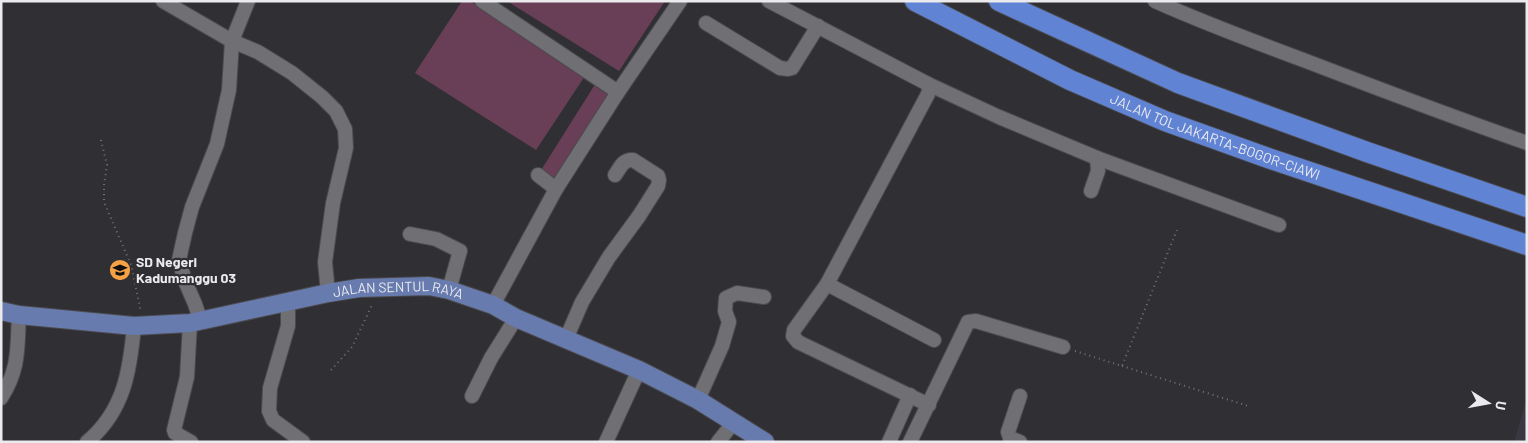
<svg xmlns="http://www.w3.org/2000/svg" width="1528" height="443" viewBox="0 0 1528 443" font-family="Barlow,sans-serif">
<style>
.built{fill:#393841}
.green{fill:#683f56}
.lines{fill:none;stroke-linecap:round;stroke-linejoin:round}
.minor-casing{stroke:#4b4a4e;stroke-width:16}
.major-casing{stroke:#4b4a4e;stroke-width:20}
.highway-casing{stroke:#4b4a4e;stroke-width:22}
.path{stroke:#747377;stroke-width:2;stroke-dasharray:1 4;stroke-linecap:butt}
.minor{stroke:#707074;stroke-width:14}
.major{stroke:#677bae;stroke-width:18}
.highway{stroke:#6183d4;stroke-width:20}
.labels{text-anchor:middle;stroke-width:4.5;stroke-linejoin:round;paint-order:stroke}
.street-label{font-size:14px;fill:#ebebee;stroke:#302f33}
.poi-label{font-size:14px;font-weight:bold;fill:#ebebee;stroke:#302f33;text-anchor:start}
</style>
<rect width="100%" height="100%" fill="#302f33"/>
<!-- built -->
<path class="built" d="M1527 398V442H1514Z"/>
<!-- green -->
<g class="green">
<path d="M462 1H470L585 76 536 150 415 73Z"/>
<path d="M507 1H665L619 71Z"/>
<path d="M599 78 618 92 556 189 538 175Z"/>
</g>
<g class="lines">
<!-- minor casing -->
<g class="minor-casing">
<g id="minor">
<path d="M163 1 232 41 258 52 292 73 322 97 336 111 345 129 346 148 333 203 325 262 328 293"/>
<path d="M482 1 618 92"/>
<path d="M769 1 928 84 929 89 928 94 827 284 794 330 793 336 798 342 929 405"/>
<path d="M1155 1C1204 23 1255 42 1306 61 1379 89 1453 117 1527 143"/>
<path d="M706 23 780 68 788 69 792 68 818 26"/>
<path d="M928 84 999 117 1097 158 1098 171 1091 191"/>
<path d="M1097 158 1279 225"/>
<path d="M538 175 556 189"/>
<path d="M410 234 436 239 460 251 449 290"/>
<path d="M827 284 934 340"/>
<path d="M288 302V326L270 388 269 411 273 420 303 442"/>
<path d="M493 305 556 189 618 92 680 1"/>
<path d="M201 322 195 304 185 281 179 260 185 233 192 207 217 144 229 90 232 41 248 1"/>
<path d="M190 323 187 377 174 430 175 433 191 442"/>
<path d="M566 339 582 302 609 257 639 216 658 186 659 180 658 176 633 160C623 159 620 168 615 175"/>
<path d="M472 396 491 358 516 318"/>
<path d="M1 398C20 368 17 348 19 315"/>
<path d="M698 400 722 346 729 322 725 311 726 298 737 293 764 297"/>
<path d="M87 442C124 411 130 371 134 326"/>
<path d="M606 442 639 370"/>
<path d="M718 442 734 422"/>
<path d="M889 442 910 395"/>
<path d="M910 442 968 322 976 321 1063 347"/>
<path d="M1020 442 1010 438 1008 432 1020 396"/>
</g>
</g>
<!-- major casing -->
<g class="major-casing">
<g id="major">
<path id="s1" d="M1 311 19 315 134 326 190 323 328 293 359 288 429 286 449 290 493 305 516 318 639 370 698 400 765 442"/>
</g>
</g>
<!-- highway casing -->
<g class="highway-casing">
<g id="highway">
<path id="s2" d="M915 1 1070 80 1165 121 1268 158 1527 245"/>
<path d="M999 1 1178 83 1367 152 1527 207"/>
</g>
</g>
<!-- path -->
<g class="path">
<path d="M101 140 107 165 104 185V202L131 265 141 312"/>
<path d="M1075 351 1122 366 1177 230"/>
<path d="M1122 366 1248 406"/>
<path d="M331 370 352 347 373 303"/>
</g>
<!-- minor -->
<use href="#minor" class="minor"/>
<!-- major -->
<use href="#major" class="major"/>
<!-- highway -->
<use href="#highway" class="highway"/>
</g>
<!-- icons -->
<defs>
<g id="school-disc" transform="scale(1.125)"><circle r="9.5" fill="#f5a246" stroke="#302f33"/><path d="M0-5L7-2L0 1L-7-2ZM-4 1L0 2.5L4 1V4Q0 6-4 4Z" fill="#111"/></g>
</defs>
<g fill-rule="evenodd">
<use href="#school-disc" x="120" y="270"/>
</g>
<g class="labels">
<!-- street labels -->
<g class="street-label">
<text dy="5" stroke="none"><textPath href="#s2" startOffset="330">JALAN TOL JAKARTA–BOGOR–CIAWI</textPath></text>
<text dy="5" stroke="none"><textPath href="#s1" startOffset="402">JALAN SENTUL RAYA</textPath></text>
</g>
<!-- poi labels -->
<g class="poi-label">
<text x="136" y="267">SD Negeri<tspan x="136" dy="16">Kadumanggu 03</tspan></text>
</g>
</g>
<!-- border -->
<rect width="1528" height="443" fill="none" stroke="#ebebee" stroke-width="5"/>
<!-- north arrow -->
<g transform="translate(1488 403) rotate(101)" stroke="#302f33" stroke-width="4" paint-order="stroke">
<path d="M0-4L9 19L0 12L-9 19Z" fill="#ebebee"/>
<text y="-8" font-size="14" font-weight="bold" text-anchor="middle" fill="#ebebee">U</text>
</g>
</svg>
